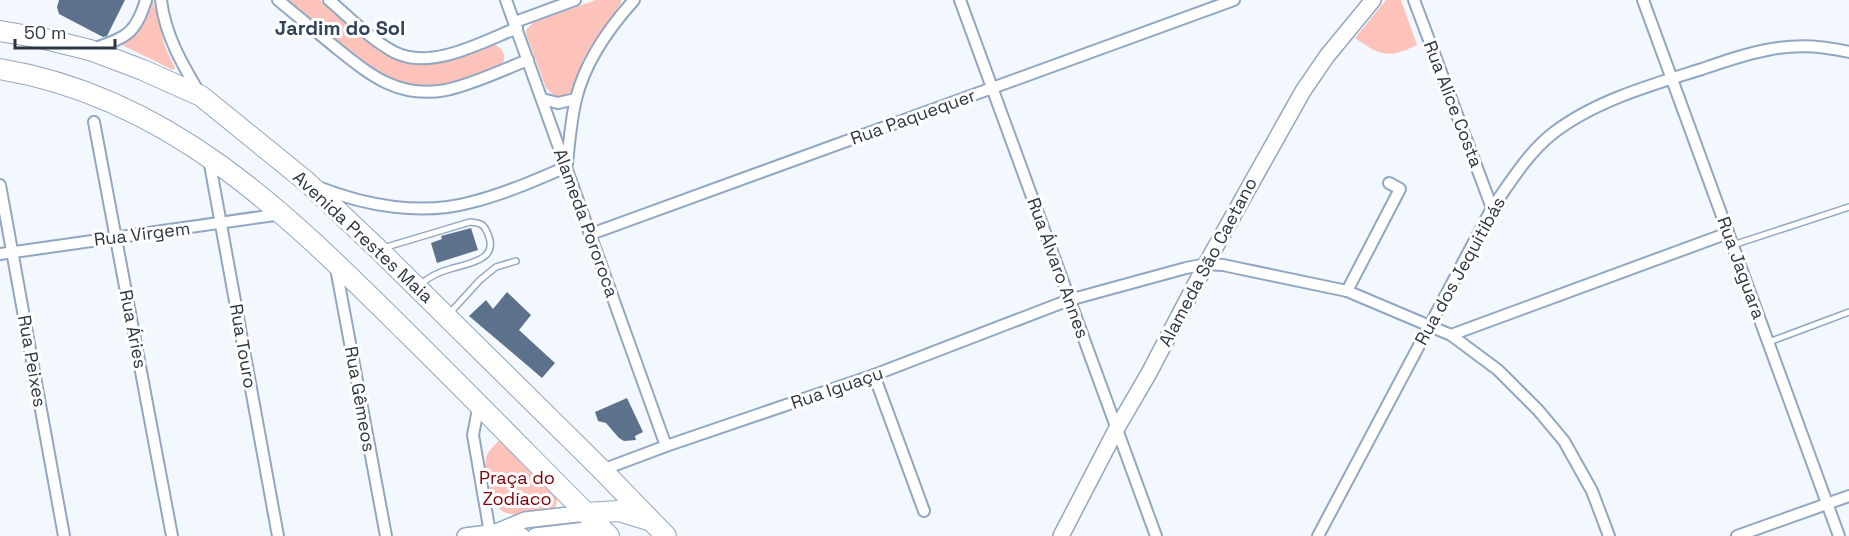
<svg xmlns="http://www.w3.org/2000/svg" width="1849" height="536" viewBox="0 0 1849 536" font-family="'Space Grotesk',sans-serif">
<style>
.green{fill:#fdc3bb}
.building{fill:#5c728c}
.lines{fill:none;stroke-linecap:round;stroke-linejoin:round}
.lane-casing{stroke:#90a7c3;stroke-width:8}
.street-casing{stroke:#90a7c3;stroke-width:14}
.secondary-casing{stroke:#90a7c3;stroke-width:18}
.highway-casing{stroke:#90a7c3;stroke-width:22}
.lane{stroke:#fff;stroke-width:5}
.street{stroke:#fff;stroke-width:10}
.secondary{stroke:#fff;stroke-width:15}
.highway{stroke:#fff;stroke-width:20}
.labels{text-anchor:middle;stroke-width:6;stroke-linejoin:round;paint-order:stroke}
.street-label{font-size:18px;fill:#2d3642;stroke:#fff}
.park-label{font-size:18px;fill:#7d0008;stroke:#fff}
.neighbourhood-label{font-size:20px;font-weight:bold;fill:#30445c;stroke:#fff}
</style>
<rect width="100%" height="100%" fill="#f3f8fe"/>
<!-- green -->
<g class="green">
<path d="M151 0H153L165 47 175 68 173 70 122 45C140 34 147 21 151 0Z"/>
<path d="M287 0H320C355 29 390 73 440 62 458 58 475 49 494 45 502 47 505 53 504 61 496 71 478 74 467 78 410 96 383 80 341 44 323 30 305 15 287 0Z"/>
<path d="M596 0H621V3L590 47 583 60 571 92 562 97 554 96 546 88 527 37 526 30 534 22Z"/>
<path d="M1386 0H1401L1417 45C1389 59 1380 56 1355 38Z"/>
<path d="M502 437 558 495 556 506 552 510C537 512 516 519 502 511 492 506 482 465 487 455 490 449 497 443 502 437Z"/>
</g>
<!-- building -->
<g class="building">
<path d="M59 0H125L107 36 103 37 59 14 57 7Z"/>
<path d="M471 228 478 250 437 263 431 243 442 239 441 236Z"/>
<path d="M507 292 531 315 519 330 555 363 542 378 469 316 486 300 493 309Z"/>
<path d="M627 398 643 432 635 436 636 440 624 441 619 438 606 423 598 421 595 412Z"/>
</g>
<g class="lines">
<!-- lane casing -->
<g class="lane-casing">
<g id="lane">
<path d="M1733 245 1849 207"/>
<path d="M383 248 470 222C478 223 483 223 486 230 502 260 470 263 450 269 439 272 429 277 421 284"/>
<path d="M448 315 480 280 496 267 516 261"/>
<path d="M1769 342 1849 312"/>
</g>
</g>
<!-- street casing -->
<g class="street-casing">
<g id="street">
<path d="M161 0C165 35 182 64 200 94"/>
<path d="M278 0C297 16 316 31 335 47 370 75 398 99 446 90 474 84 502 70 528 60"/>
<path d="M329 0C349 17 370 39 394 52 431 71 482 42 517 28"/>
<path d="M506 0 666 446"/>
<path d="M960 0 1156 536"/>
<path d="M1414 0 1492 208"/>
<path d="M1643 0 1839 536"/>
<path d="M515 22 575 0"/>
<path d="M93 49C125 37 135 36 146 0"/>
<path d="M542 99 558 103 576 99"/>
<path d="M94 122 172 536"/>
<path d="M209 159 278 536"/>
<path d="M567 164C569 142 571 120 576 99 585 62 608 29 634 0"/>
<path d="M0 185 64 536"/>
<path d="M318 187C366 206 422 216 472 202 504 194 536 180 566 167"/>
<path d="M591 234 1234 0"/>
<path d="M0 254 282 214"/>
<path d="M336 268 386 536"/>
<path d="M1347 291 1400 189 1389 183"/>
<path d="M1451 335 1728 233"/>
<path d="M874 375 924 511"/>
<path d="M479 404 473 435 490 533"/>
<path d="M602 470 666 446 874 375 1069 300 1186 268 1206 264 1223 265 1347 291 1451 335 1498 370 1538 410 1564 441 1592 491 1609 536"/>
<path d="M1318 536 1492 208C1510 183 1527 154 1552 134 1594 101 1651 85 1702 69 1725 61 1748 53 1772 49 1798 44 1824 46 1849 52"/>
<path d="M1737 536 1849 496"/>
</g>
</g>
<!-- secondary casing -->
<g class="secondary-casing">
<g id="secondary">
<path d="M496 532 522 536"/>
<path d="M465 536 496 532 525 520 586 513"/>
<path d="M535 536 586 530 607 533"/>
<path d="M1061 536 1117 428 1149 373 1206 264 1303 91 1327 56 1373 0"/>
</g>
</g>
<!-- highway casing -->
<g class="highway-casing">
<g id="highway">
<path d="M0 31 41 38 90 50 143 70 201 96 307 182 379 250 602 470 666 536"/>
<path d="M0 69C170 97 287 214 404 330 473 398 541 468 609 536"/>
<path d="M586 513 619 511 648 520"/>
</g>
</g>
<!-- lane -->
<use href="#lane" class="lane"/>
<!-- street -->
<use href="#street" class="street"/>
<!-- secondary -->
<use href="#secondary" class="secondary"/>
<!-- highway -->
<use href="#highway" class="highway"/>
</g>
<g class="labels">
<!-- street labels -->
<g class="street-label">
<text transform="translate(1453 104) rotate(69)" y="6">Rua Alice Costa</text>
<text transform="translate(913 117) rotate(-20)" y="6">Rua Paquequer</text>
<text transform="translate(586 223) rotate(70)" y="6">Alameda Pororoca</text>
<text transform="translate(142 234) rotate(-7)" y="6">Rua Virgem</text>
<text transform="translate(363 237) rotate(43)" y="6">Avenida Prestes Maia</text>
<text transform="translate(1208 262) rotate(-62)" y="6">Alameda São Caetano</text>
<text transform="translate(1058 268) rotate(70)" y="6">Rua Álvaro Annes</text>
<text transform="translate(1741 268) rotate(70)" y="6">Rua Jaguara</text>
<text transform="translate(1460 271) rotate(-61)" y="6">Rua dos Jequitibás</text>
<text transform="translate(133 329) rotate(79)" y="6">Rua Áries</text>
<text transform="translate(243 346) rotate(80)" y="6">Rua Touro</text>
<text transform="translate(32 361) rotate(80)" y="6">Rua Peixes</text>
<text transform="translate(837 388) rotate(-19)" y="6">Rua Iguaçu</text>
<text transform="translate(360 399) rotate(80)" y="6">Rua Gêmeos</text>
</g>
<!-- park labels -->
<g class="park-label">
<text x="517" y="484">Praça do<tspan x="517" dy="21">Zodíaco</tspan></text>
</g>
<!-- neighbourhood labels -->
<g class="neighbourhood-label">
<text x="340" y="35">Jardim do Sol</text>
</g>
</g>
<!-- scale -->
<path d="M15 39v9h100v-9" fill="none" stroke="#2d3642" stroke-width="3"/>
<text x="24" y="39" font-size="18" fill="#2d3642" stroke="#ffffff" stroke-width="4.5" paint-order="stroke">50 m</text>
</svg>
